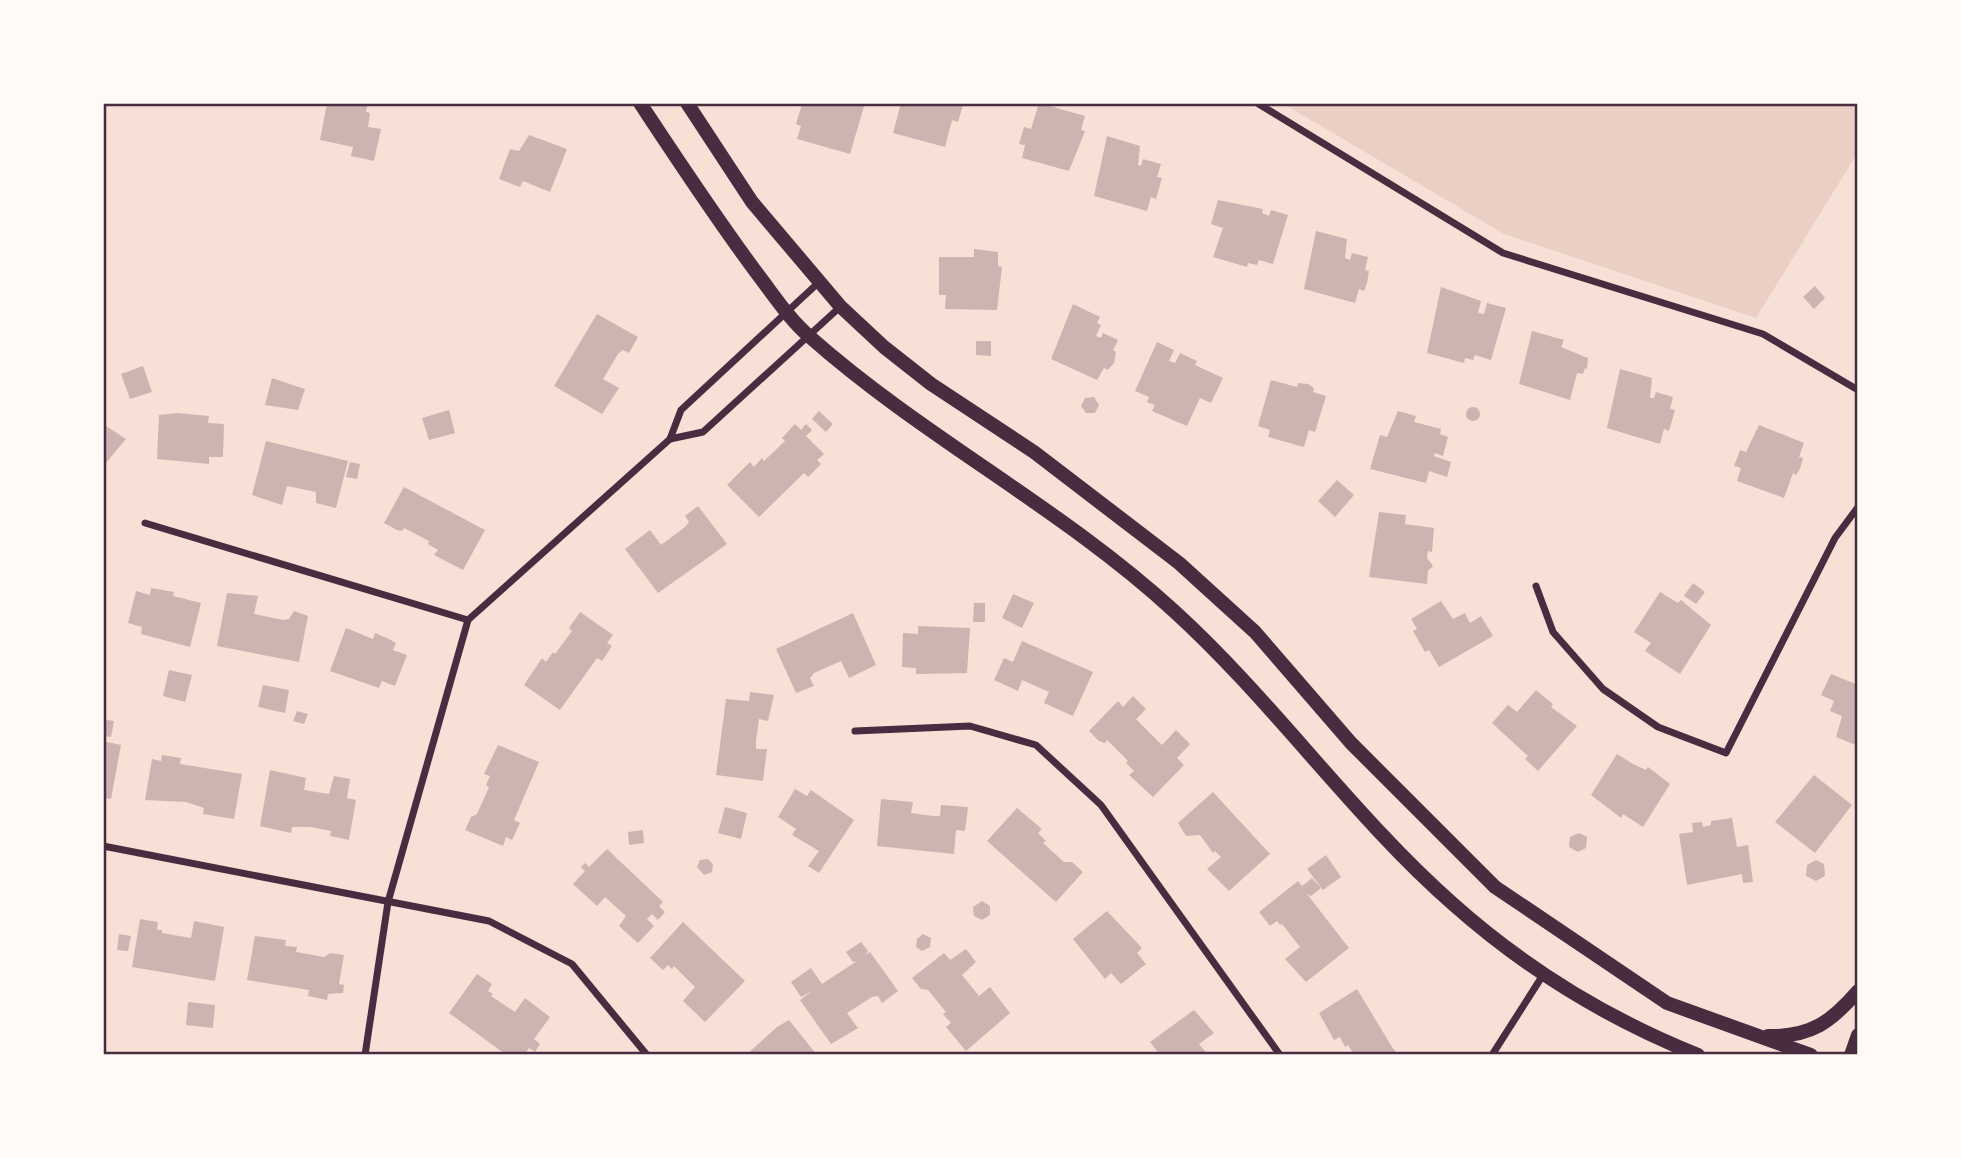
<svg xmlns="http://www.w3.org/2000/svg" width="1961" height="1158" viewBox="0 0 1961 1158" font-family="'PT Sans',sans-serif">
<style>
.green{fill:#ebcfc5}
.building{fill:#ccb4b1}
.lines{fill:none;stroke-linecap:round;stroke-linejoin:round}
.minor{stroke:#4a2c40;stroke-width:7}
.secondary{stroke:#4a2c40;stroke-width:14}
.neatline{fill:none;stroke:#4a2c40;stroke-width:2.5}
</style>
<rect width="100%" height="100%" fill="#f7e1d7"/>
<!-- green -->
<path class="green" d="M1282 103H1858V152L1756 318 1504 234Z"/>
<!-- building -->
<g class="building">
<path d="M327 103H368L366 112 370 113 368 127 381 129 374 161 351 156 353 147 320 140Z"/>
<path d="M807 103 829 106V103H865L850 154 797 139 801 126 796 124 802 104Z"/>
<path d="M901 103 963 105 958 122 952 120 945 147 893 133Z"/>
<path d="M1039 103 1085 116 1081 130 1085 131 1069 171 1022 158 1025 145 1019 144 1024 127 1031 129Z"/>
<path d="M529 135 567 149 550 192 523 181 520 187 499 179 510 149 519 151Z"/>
<path d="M1107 136 1140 146 1138 165 1141 166 1143 159 1161 164 1157 177 1162 178 1156 199 1151 197 1147 211 1094 196Z"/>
<path d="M1218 200 1263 209 1262 213 1269 216 1271 210 1288 215 1273 264 1259 260 1257 265 1248 263 1247 267 1213 257 1223 228 1211 224Z"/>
<path d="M1316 231 1347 239 1345 258 1350 260 1352 253 1368 257 1365 270 1369 271 1367 283 1364 291 1359 289 1355 303 1304 289Z"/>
<path d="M974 249 998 252V266L1002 267 997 310 945 309 946 295H939V257H974Z"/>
<path d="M1815 286 1825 298 1814 309 1803 297Z"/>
<path d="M1441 287 1481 301 1478 313 1484 314 1487 303 1506 308 1491 360 1475 355 1473 360 1465 358 1464 363 1427 353Z"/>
<path d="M1073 304 1100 317 1097 323 1101 325 1096 336 1101 338 1103 333 1118 340 1113 350 1116 352 1114 363 1108 370 1104 368 1097 380 1051 359Z"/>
<path d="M597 314 638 337 629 353 623 350 618 354 603 379 619 388 602 414 554 386Z"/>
<path d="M1532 331 1564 340 1561 347 1588 358 1587 369 1585 368 1583 374 1577 373 1570 400 1519 384Z"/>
<path d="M976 341H991V356L976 355Z"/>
<path d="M1157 342 1174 350 1169 361 1175 363 1180 353 1197 361 1195 365 1223 378 1211 403 1200 398 1187 426 1152 411 1155 405 1147 402 1149 397 1135 391Z"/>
<path d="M143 366 152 392 130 399 121 374Z"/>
<path d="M1620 369 1652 378 1650 398H1654L1656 392 1673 397 1670 409 1675 410 1669 431 1664 429 1660 444 1607 428Z"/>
<path d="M272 378 305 389 298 410 265 405Z"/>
<path d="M1271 380 1297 387 1298 383 1308 384 1314 388 1313 392 1326 396 1315 432 1309 430 1304 447 1268 437 1270 430 1258 426Z"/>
<path d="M1094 397 1099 405 1095 413H1086L1081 406 1085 398Z"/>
<circle cx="1473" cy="414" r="7"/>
<path d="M449 410 455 433 429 440 422 418Z"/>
<path d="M819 411 833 424 826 432 812 419Z"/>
<path d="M1398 411 1416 416 1414 422 1441 429 1440 434 1448 437 1443 456 1435 453 1434 456 1451 462 1447 477 1429 471 1426 483 1370 469 1380 435 1387 437Z"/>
<path d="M178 413 209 416 208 423 224 424 223 457H209V464L157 459 159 415Z"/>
<path d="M103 424 126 439 105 464 103 463Z"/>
<path d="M795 424 801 430 806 424 812 430 806 436 824 454 817 460 821 464 808 477 804 473 759 517 727 485 750 462 754 467 762 458 764 461 785 441 782 438Z"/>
<path d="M1759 425 1804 443 1799 457 1803 458 1800 469 1796 475 1793 473 1784 498 1737 481 1741 468 1734 466 1740 450 1746 452Z"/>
<path d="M266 441 348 461 336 508 316 503V492L287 486 282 505 252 495Z"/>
<path d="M350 462 360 464 357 479 346 477Z"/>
<path d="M1337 480 1354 495 1335 517 1318 501Z"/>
<path d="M404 487 485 530 463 570 434 555 438 550 428 544 429 541 404 528 402 531 397 530 384 523Z"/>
<path d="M698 506 727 544 658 593 625 549 650 530 661 545 685 527 689 522 685 516Z"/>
<path d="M1379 512 1406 515 1405 524 1434 528 1432 552 1428 551 1427 558 1433 566 1428 571 1427 584 1369 577Z"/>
<path d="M1693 583 1705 592 1696 604 1684 596Z"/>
<path d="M151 588 174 592 173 596 201 603 190 647 141 634 142 627 128 623 136 591 150 595Z"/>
<path d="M1660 592 1678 603 1681 600 1711 625 1680 674 1645 651 1651 643 1634 632Z"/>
<path d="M227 593 258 596 254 614 283 620 289 619 294 611 308 616 299 662 217 646Z"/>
<path d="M1013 594 1034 603 1022 628 1002 618Z"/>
<path d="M1441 601 1453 619 1465 613 1470 623 1481 616 1493 636 1439 667 1429 650 1425 652 1413 631 1417 629 1411 619Z"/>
<path d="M974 603H985V622H973Z"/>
<path d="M580 612 613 635 607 643 612 646 602 661 597 658 560 710 524 685 542 658 546 662 553 652 555 654 572 631 569 628Z"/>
<path d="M853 613 876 665 849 678 841 661 814 673 810 678 814 686 796 693 776 649Z"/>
<path d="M918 626 970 628 967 673 916 674V668L902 667 903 633 918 634Z"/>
<path d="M346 628 373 639 375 633 389 639 396 643 393 650 407 655 395 686 382 681 379 688 330 671Z"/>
<path d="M1022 641 1093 672 1073 716 1044 703 1049 692 1022 680 1018 691 994 680 1004 658 1013 662Z"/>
<path d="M169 670 192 675 185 702 163 696Z"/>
<path d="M1831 674 1858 685V746L1836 737 1842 716 1830 711 1834 701 1821 695Z"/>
<path d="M263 685 289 690 285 713 258 707Z"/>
<path d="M1536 690 1553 704 1551 707 1577 726 1538 771 1525 759 1528 756 1492 723 1508 705 1517 712Z"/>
<path d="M750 692 774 695 768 721 759 719 756 741V749H767L763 781 716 775 726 699 749 701Z"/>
<path d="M1133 696 1146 709 1136 719 1162 745 1176 730 1190 744 1177 758 1184 765 1153 797 1129 775 1134 771 1126 763 1128 761 1107 740 1105 743 1099 741 1089 731 1118 701 1123 707Z"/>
<path d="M297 711 308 714 304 724 293 721Z"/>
<path d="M103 719 114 721 111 737 103 736Z"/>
<path d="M103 741 121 745 111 799 103 798Z"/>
<path d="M498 745 539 762 514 820 520 823 512 840 506 837 503 846 465 830 471 817 477 814 489 787 486 785 490 776 484 774Z"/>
<path d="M1617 754 1633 764 1646 770 1648 767 1670 784 1643 827 1623 814 1621 818 1591 795Z"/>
<path d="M162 755 181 758 180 764 242 774 234 819 203 814 204 808 186 802 145 800 152 759 161 761Z"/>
<path d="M270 770 306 778 304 790 329 794 334 776 350 779 347 798 356 800 349 840 330 836 331 831 311 827H292L291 833 260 826Z"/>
<path d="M1814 775 1852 805 1815 853 1775 822Z"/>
<path d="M795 789 807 796 811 790 854 820 819 873 808 866 819 851 792 835 796 829 778 817Z"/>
<path d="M1213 792 1270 854 1229 891 1207 869 1221 857 1215 851 1213 853 1200 835 1186 836 1178 823Z"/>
<path d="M881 799 913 802 911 813 933 816H940L941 805 968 807 965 831 956 830 954 854 877 846Z"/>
<path d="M725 807 747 813 741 839 718 833Z"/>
<path d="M1017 808 1042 829 1038 833 1046 841 1043 843 1064 862H1072L1083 872 1056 902 987 841Z"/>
<path d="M1732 818 1737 847 1748 845 1753 882 1743 883 1742 874 1687 885 1679 834 1693 832 1692 823 1702 822 1703 827 1711 825V821Z"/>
<path d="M643 830 644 843 629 845 628 832Z"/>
<path d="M1579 833 1587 837 1586 848 1578 852 1569 847 1570 837Z"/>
<path d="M607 849 663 902 659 906 665 912 658 920 652 914 647 919 654 926 638 943 619 926 626 916 605 897 597 906 573 884 585 871 581 867 585 863 589 867Z"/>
<path d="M1326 855 1341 877 1323 890 1307 869Z"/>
<path d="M708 859 713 864 712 872 704 875 697 867 700 860Z"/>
<path d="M1816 860 1824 864 1825 876 1816 881 1806 876 1807 865Z"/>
<path d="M1312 878 1321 888 1311 896 1307 894 1349 948 1306 982 1285 959 1300 947 1282 924 1280 925 1277 921 1270 926 1259 912 1298 881 1302 886Z"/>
<path d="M982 901 990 906V915L982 920 974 916 973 907Z"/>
<path d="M1107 911 1142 948 1137 953 1146 964 1121 984 1111 973 1105 979 1073 939Z"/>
<path d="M140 919 158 922 157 930H162V933L191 938 194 921 224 927 215 981 132 967Z"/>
<path d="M683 922 745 981 705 1022 683 1001 695 987 674 966 672 969 668 965 663 970 650 958Z"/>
<path d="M119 934 131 936 128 951 117 950Z"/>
<path d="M923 934 931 938 930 947 922 951 916 947 917 939Z"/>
<path d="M255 936 286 940 285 946 297 947 296 952 324 957 330 953 344 955 339 984 344 985 343 993 328 994 327 1000 308 996 309 990 247 980Z"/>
<path d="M861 942 868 951 865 955 870 952 898 991 882 1003 878 996 872 997 847 1013 858 1028 831 1044 800 1000 812 991 801 997 791 982 811 968 822 984 857 961 853 962 846 952Z"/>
<path d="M966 949 976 962 962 975 979 996 990 987 1010 1013 966 1051 946 1027 951 1023 943 1014 946 1012 928 990 921 989 912 978 944 953 950 960Z"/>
<path d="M477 974 492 984 488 991 493 994 491 996 515 1012 525 998 550 1017 534 1039 540 1044 535 1052 529 1048 525 1054H505L449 1013Z"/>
<path d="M1357 989 1392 1047 1398 1055H1349L1353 1053 1348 1045 1345 1047 1340 1037 1334 1040 1319 1013Z"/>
<path d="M188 1002 215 1005 213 1028 186 1025Z"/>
<path d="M1194 1010 1214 1033 1199 1044 1208 1055H1160L1150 1042Z"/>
<path d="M789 1020 817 1055H746L777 1027Z"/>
</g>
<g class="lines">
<!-- minor -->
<g class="minor">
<path d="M1257 103 1503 253 1763 334 1858 390"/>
<path d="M670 439 703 432 840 307"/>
<path d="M145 523 468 620"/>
<path d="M1536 586 1553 632 1603 689 1658 727 1726 753 1835 538 1858 507"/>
<path d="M855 731 970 726 1036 745 1101 805 1280 1055"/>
<path d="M103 846 489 921 572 964 647 1055"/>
<path d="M365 1055 388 902 468 620 670 439 681 410 818 283"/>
<path d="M1492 1055 1543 975"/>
</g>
<!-- secondary -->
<g class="secondary">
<path d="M640 103C679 162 717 220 759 276 775 297 790 320 810 337 924 438 1062 508 1174 611 1274 702 1352 815 1453 904 1526 969 1608 1019 1698 1055"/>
<path d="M687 103 752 202 840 306 884 347 931 384 1034 452 1179 563 1255 632 1351 743 1495 887 1667 1003 1811 1055"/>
<path d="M1768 1036C1811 1037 1831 1022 1858 991"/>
<path d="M1851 1055 1858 1035"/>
</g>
</g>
<!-- border -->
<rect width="1961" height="1158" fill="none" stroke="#fffaf5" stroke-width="210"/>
<rect x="105" y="105" width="1751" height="948" class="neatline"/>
</svg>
